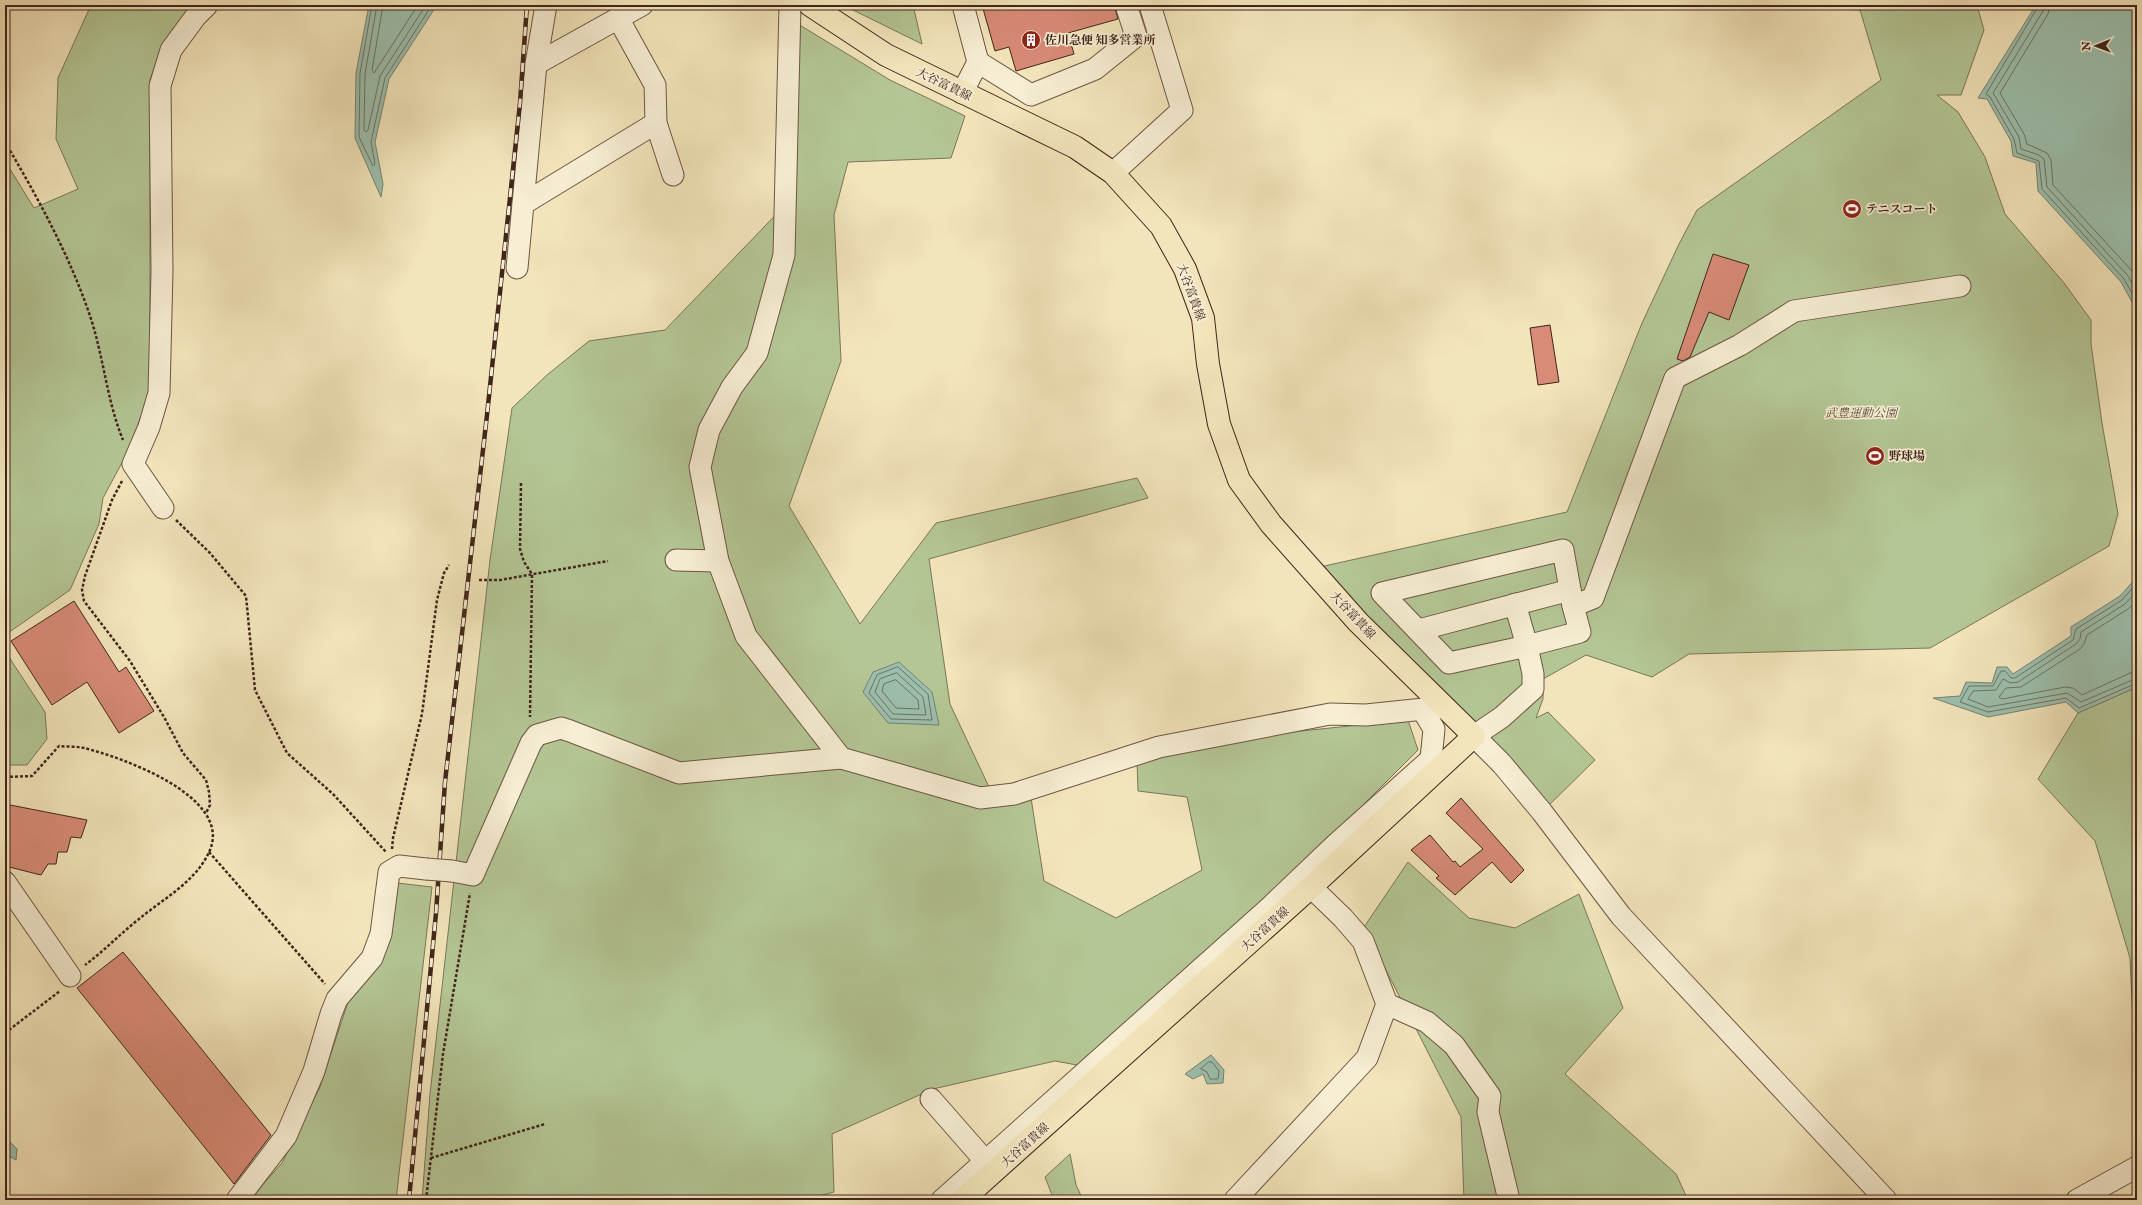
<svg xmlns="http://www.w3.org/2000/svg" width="2142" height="1205" viewBox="0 0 2142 1205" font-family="'IM FELL English','Noto Serif JP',serif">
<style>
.green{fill:#b4c695;stroke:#7a7658}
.water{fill:#9cbfad;stroke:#778173}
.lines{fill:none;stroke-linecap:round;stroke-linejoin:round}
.shore{stroke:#6e7264;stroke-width:1}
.building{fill:#d88b77;stroke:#40251b}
.minor-casing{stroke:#6d5543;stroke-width:23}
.major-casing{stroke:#40251b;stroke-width:24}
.path{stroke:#40251b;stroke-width:2.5;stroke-dasharray:3 2;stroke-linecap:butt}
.minor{stroke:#f7eed3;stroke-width:21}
.major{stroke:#f3e5bb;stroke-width:22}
.rail-casing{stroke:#40251b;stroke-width:4.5}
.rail{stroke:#f7eed3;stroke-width:3;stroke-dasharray:9;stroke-linecap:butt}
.minor-bridge-casing{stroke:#6d5543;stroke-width:23;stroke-linecap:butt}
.minor-bridge{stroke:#f7eed3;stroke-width:21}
.labels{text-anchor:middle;stroke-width:3.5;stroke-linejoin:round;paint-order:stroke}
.poi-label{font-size:12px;font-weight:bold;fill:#40251b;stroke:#f7eed3;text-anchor:start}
.street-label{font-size:12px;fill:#40251b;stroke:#f7eed3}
.park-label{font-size:12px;font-style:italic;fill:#5d4d3a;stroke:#f7eed3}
</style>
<rect width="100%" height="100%" fill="#f3e5bb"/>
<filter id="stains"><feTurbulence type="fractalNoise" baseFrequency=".005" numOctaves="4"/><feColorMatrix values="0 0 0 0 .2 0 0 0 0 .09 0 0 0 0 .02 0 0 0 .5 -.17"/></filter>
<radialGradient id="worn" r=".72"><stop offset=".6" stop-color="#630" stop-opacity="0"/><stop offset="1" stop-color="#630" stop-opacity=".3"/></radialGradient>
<!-- green -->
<g class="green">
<path d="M91 5H195L162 46 150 80V394L125 457 103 498 99 524 70 590 5 635V161L34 208 78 189 56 139 58 78Z"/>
<path d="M852 5H913L922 44 853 10Z"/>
<path d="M1741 5H1977L1984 30 1961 95H1937L1958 112 1985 157 2005 214 2064 283 2091 320V344L2102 423 2118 514 2109 546 1930 648 1689 654 1652 677 1586 655 1543 679V699L1536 718 1548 712 1595 760 1542 812 1311 569 1567 512 1642 323 1679 244 1697 210 1881 80 1860 10Z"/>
<path d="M798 24 890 80 965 116 951 158 848 162 834 215 841 361 789 506 860 624 936 523 1137 478 1148 498 929 559 950 704 989 787 1031 798 1044 881 1116 918 1202 870 1187 797 1138 791 1137 760 1291 732 1408 720 1418 750 1271 897 1077 1065 1055 1061 933 1089 832 1134 834 1192 804 1200H422L430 1094 490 560 512 408 547 375 589 341 665 330 790 200Z"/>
<path d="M5 651 45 712 47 739 27 765H5Z"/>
<path d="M2137 687V1106L2130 958 2095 841 2038 779 2078 713Z"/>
<path d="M1408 862 1469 918 1515 928 1579 894 1623 1008 1565 1074 1676 1174 1688 1200H1464L1461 1117 1364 927Z"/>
<path d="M397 883 432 887 396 1200H249L282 1163 320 1087 348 1002Z"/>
<path d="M1070 1154 1076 1185 1083 1200H1054L1045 1177Z"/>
</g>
<!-- water -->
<g class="water">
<path d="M369 5H437L389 79 375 142 383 184 381 197 355 138 356 73Z"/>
<path d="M2036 5H2137V311L2121 282 2038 191 2036 163 2013 156 2011 141 1987 99 1978 98Z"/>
<path d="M2137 577V687L2078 713 2066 702 1988 717 1933 698 1960 696 1966 682 1992 683 1997 667H2007L2013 674 2071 636V627L2120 596Z"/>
<path d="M899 662 932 692 939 725 888 723 863 692 873 672Z"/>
<path d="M1211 1055 1224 1070 1223 1083 1207 1084 1203 1074 1193 1079 1185 1074Z"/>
<path d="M5 1137 17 1149 16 1160 5 1154Z"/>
</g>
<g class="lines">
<!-- shore -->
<g class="shore">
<path d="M372 5 360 73 359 137 373 166 375 164 371 142 385 78 432 5"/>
<path d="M377 5 365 74 364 130 366 132 368 130 380 76 426 5"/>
<path d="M383 5 372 70 374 73 418 5"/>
<path d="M2039 5 1986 94 1990 97 2014 139 2017 153 2039 161 2042 189 2124 279 2137 302"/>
<path d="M2044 5 2043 11 1993 93 2019 137 2021 149 2039 155 2044 159 2047 187 2128 276 2137 292"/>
<path d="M2050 5 2048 14 2000 93 2024 134 2027 144 2047 153 2051 160 2053 185 2132 271 2137 279"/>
<path d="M2137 583 2122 600 2076 629 2073 640 2015 678H2011L2005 671H2001L1993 686H1969L1960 702 1988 712 2066 698 2079 708 2137 683"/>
<path d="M2137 591 2125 604 2081 632 2080 639 2076 644 2018 682 2011 683 2003 679 1996 690 1973 691 1968 699 1988 707 2067 693 2081 702 2137 678"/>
<path d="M2137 600 2128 609 2087 635 2084 644 2080 649 2021 687 2006 688 1999 697 2002 699 2065 687 2073 688 2082 695 2130 673 2137 672"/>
<path d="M898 667 928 694 932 720 891 719 869 693 877 675Z"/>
<path d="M897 673 923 697 926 715 893 714 875 692 880 679Z"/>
<path d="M896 680 918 700 919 709 896 708 882 691 884 684Z"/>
<path d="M1209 1062H1212L1219 1071 1218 1079H1210L1207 1072 1201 1069Z"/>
</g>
</g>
<!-- building -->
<g class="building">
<path d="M982 5H1114L1118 19 1068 33 1074 54 1016 71 1009 47 995 51Z"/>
<path d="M1713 254 1749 265 1729 320 1709 312 1690 357 1683 361 1677 359Z"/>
<path d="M1550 325 1559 382 1538 385 1530 328Z"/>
<path d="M74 601 119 672 126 667 154 711 119 733 87 682 52 705 11 641Z"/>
<path d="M1461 798 1524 870 1511 883 1492 862 1455 895 1436 878 1439 876 1411 850 1430 835 1453 862 1455 861 1460 867 1483 849 1446 813Z"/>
<path d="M5 804 87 820 81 838 71 837 67 852H58L56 864H48L41 875 5 866Z"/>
<path d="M123 952 271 1135 234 1184 77 988Z"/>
</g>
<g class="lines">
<!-- minor casing -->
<g class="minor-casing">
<g id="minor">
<path d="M790 5 784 255 757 353 732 387 709 430 700 467 718 561 746 636 841 758"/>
<path d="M618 18 655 85 656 123 673 175"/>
<path d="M978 62 1031 95 1095 69 1136 36 1126 5"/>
<path d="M536 64 642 5"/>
<path d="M962 93 978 62 963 5"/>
<path d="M1113 173 1182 110 1150 5"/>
<path d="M523 204 656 123"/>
<path d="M517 268 536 64 546 5"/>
<path d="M163 508 133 464 149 427 159 393 162 271 160 86 171 50 196 16 207 5"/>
<path d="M676 560 718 561"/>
<path d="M1515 604 1527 646 1449 663 1382 593 1563 550 1573 606"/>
<path d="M1419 630 1570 590"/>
<path d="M452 871 473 875 531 743 537 735 561 728 570 731 679 773 841 758 980 798 1014 794 1159 747 1330 714 1366 715 1443 707"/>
<path d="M5 882 70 976"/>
<path d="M1387 1004 1427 1022 1454 1045 1490 1096 1488 1112 1509 1200"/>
<path d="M931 1099 994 1171"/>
<path d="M237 1200 286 1136 314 1071 331 1014 337 999 372 958 381 934 389 872 399 866 426 869"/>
<path d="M942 1200 1269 908 1335 845 1431 759 1434 729 1422 709"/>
<path d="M1235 1200 1367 1058 1387 1004 1363 941 1343 918 1311 887"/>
<path d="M1886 1200 1621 916 1542 812 1502 764 1474 736 1502 717 1533 689V674L1527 646 1580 632 1573 606 1593 598 1675 378 1740 345 1794 311 1960 286"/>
<path d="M2077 1200 2137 1167"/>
</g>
</g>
<!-- major casing -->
<g class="major-casing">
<path id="major" d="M810 5 886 55 1075 147 1113 173 1161 226 1185 269 1203 318 1208 364 1219 424 1239 480 1271 524 1358 622 1474 736 1311 887 962 1200"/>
</g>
<!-- path -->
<g class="path">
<path d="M5 142C38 198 71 258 91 319 104 359 107 401 123 440"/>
<path d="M122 481 112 500 85 576 82 590 84 601 130 661 164 717 183 753 206 780 209 792 210 805 206 813"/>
<path d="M521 483 520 549 524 562 532 574 530 717"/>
<path d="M176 520 210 553 246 596 255 690 287 753 333 794 386 852"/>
<path d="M479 580H500L608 561"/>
<path d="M5 777 32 776 59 746C67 747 76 746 84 748 121 757 232 796 210 850 197 881 163 899 139 919 120 934 104 951 85 965"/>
<path d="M392 849 393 838 422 714 437 600 444 573 449 565"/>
<path d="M209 852 325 984"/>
<path d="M5 1033 60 991"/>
<path d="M431 1158 545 1124"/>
<path d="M426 1200 443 1054 470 893"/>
</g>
<!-- minor -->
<use href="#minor" class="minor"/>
<!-- major -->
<use href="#major" class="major"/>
<!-- rail casing -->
<g class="rail-casing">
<path id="rail" d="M409 1200 436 913 445 782 487 415 520 103 527 5"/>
</g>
<!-- rail -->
<use href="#rail" class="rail"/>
<!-- minor-bridge casing -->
<g class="minor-bridge-casing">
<path id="minor-bridge" d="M426 869 452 871"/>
</g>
<!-- minor-bridge -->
<use href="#minor-bridge" class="minor-bridge"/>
</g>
<!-- icons -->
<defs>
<g id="building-disc" transform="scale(1)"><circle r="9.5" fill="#8f2418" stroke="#f7eed3"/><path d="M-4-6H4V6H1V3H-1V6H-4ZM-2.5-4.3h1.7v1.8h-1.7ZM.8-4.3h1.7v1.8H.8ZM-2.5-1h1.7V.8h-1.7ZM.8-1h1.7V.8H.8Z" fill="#fff"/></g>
<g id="stadium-disc" transform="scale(1)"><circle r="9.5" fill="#8f2418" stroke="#f7eed3"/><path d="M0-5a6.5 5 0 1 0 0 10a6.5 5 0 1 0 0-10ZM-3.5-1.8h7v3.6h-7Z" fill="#fff"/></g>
</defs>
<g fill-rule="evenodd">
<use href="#building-disc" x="1031" y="40"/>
<use href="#stadium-disc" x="1852" y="209"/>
<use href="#stadium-disc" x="1875" y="456"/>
</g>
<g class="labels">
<!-- poi labels -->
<g class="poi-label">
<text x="1045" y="44">佐川急便 知多営業所</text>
<text x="1866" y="213">テニスコート</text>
<text x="1889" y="460">野球場</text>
</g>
<!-- street labels -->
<g class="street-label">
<text transform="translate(944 84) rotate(26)" y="4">大谷富貴線</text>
<text transform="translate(1191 292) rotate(70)" y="4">大谷富貴線</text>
<text transform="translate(1353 615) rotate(47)" y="4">大谷富貴線</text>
<text transform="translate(1265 929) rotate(-42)" y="4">大谷富貴線</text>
<text transform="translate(1025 1145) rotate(-42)" y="4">大谷富貴線</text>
</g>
<!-- park labels -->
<g class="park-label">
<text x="1861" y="417">武豊運動公園</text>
</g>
</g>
<!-- margin -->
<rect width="2142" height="1205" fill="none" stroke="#f3e5bb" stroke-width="20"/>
<rect x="6" y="6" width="2130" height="1193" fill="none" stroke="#40251b" stroke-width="2"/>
<rect x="10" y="10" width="2122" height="1185" fill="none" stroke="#40251b"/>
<!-- north arrow -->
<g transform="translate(2096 46) rotate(269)" stroke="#f7eed3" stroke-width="3" paint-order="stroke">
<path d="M0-3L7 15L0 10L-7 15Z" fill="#40251b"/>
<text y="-6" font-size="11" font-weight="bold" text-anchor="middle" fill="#40251b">N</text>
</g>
<rect width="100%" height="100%" filter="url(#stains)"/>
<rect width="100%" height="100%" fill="url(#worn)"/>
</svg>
